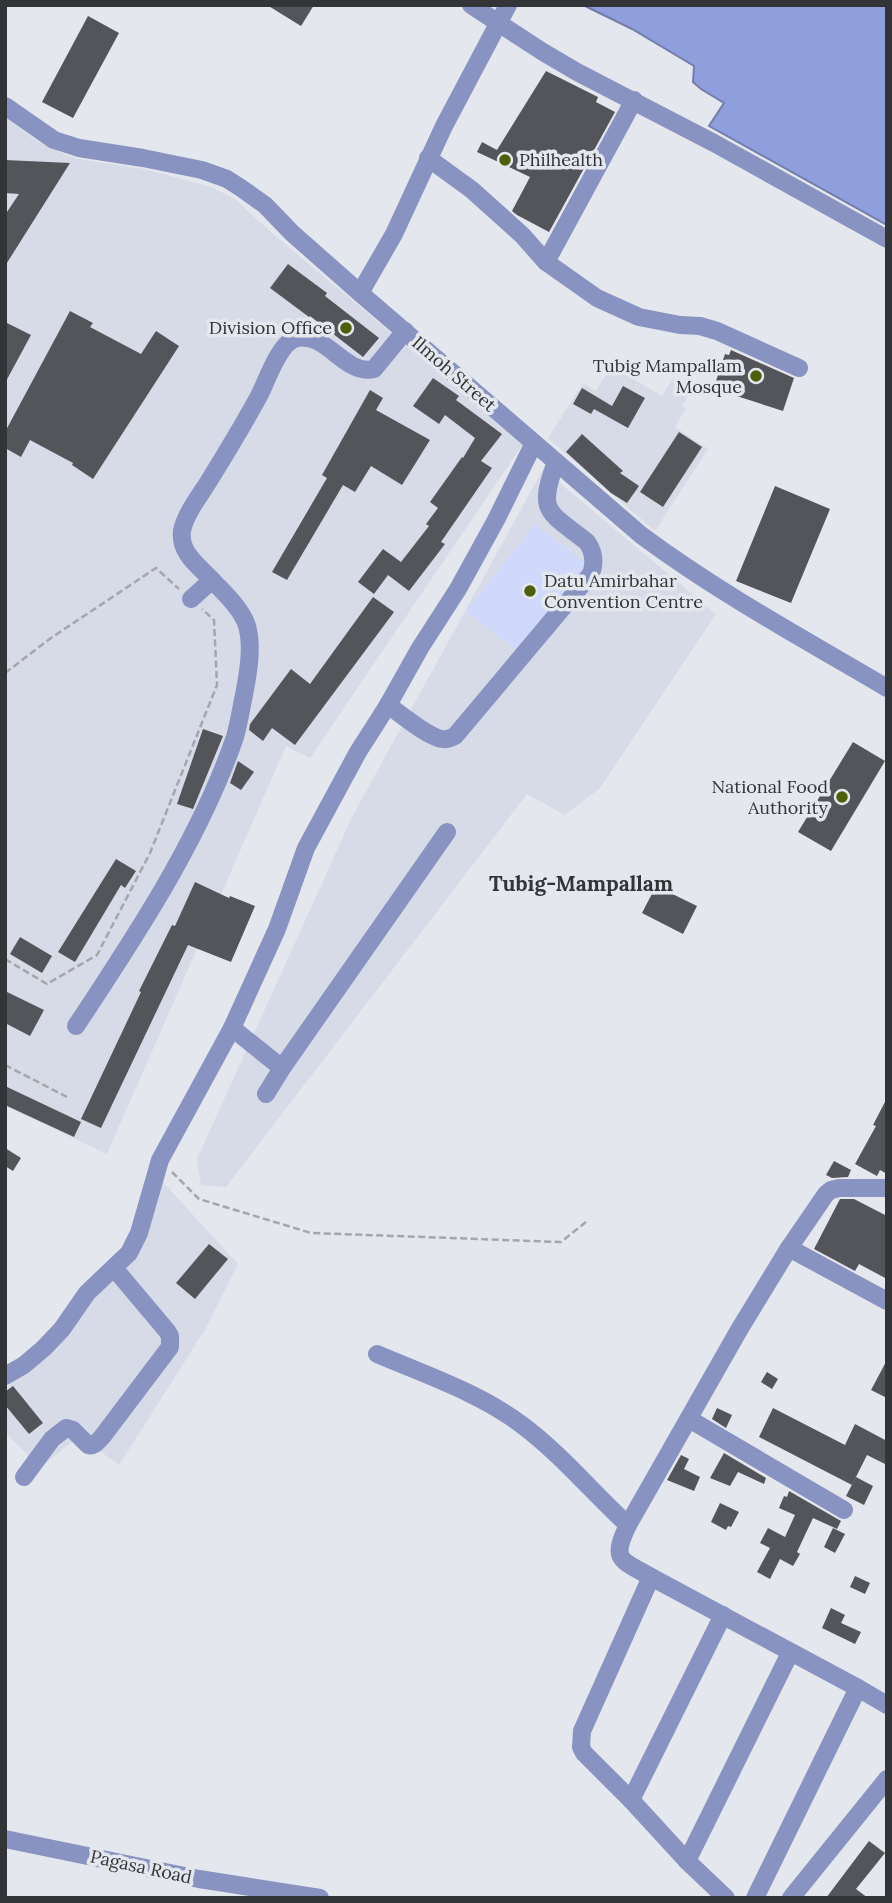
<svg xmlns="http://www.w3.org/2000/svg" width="892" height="1903" viewBox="0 0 892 1903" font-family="Lora,serif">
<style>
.built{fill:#d7dbe7}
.green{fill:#d0d9fb}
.water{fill:#8f9edd;stroke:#737eab;stroke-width:2}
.building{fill:#54555b}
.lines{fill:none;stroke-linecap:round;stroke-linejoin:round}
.path{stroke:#a5a6ac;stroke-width:2.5;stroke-dasharray:7 3.5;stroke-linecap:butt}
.minor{stroke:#8893c1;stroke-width:18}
.poi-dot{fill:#4b6008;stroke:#e5e7ee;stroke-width:2.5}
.labels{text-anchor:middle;stroke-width:7;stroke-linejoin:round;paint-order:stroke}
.poi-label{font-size:18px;fill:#333437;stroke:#e5e7ee;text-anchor:end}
.street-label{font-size:18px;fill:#333437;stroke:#e5e7ee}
.quarter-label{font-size:21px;font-weight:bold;fill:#333437;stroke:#e5e7ee}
</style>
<rect width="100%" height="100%" fill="#e5e7ee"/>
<!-- built -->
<g class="built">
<path d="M5 117 35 140 63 154 78 159 144 169 182 179 211 187 235 199 272 233 523 444 310 758 286 746 107 1154 5 1106Z"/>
<path d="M611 366 662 396 673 378 692 389 682 406 686 408 675 427 708 449 655 531 548 438 583 383 596 391Z"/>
<path d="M543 469 716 614 600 788 565 815 527 794 226 1187 201 1185 197 1159 352 817Z"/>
<path d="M160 1179 238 1264 206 1328 119 1465 79 1436 40 1468 5 1432V1390L126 1251Z"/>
</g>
<!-- green -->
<path class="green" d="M535 524 594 570 525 657 466 611Z"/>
<!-- water -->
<path class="water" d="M583 5H887V225L709 126 724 103 701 89 693 82 694 66 632 29Z"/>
<!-- building -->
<g class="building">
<path d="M267 5H314L301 26Z"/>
<path d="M88 16 119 33 73 118 42 102Z"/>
<path d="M546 71 598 97 596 102 615 112 549 232 517 215 512 211 530 177 477 152 482 142 497 150Z"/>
<path d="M5 160 70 163 5 266V215L19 194 5 193Z"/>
<path d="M288 264 327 293 325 296 379 338 363 357 310 316 309 317 270 288Z"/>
<path d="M70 311 93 323 90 327 141 354 156 331 179 346 93 479 72 465 73 463 30 440 21 457 5 448V432Z"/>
<path d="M5 322 31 335 5 383Z"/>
<path d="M731 350 794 378 783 411 718 390 720 383 716 381 725 354 729 355Z"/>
<path d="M433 378 459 396 456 400 502 434 481 461 492 468 441 542 445 544 409 591 388 575 374 594 358 582 383 549 401 562 429 526 426 524 438 508 430 502 462 457 463 458 475 438 445 415 439 424 413 406Z"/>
<path d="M623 386 645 398 628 428 594 409 591 414 573 404 582 388 612 406Z"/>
<path d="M370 390 383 398 376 410 430 440 402 485 371 466 355 492 343 485 287 580 272 572 327 478 322 475Z"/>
<path d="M679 432 702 447 663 507 640 492Z"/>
<path d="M582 434 623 471 620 473 639 486 627 503 611 493 566 452Z"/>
<path d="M775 486 830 509 791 603 736 581Z"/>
<path d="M373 597 394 612 295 745 272 728 263 741 249 730 250 724 291 669 310 684Z"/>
<path d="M203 729 223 736 193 809 177 804Z"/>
<path d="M853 742 885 761 831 851 798 832Z"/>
<path d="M238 761 254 772 241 790 230 783Z"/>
<path d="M116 859 136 871 125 888 121 885 75 962 58 952Z"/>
<path d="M195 882 229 898 230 896 255 906 231 962 188 945 101 1128 81 1119 141 992 139 991 172 925 175 926Z"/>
<path d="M656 886 697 906 683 934 642 913Z"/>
<path d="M20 937 52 956 42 973 10 954Z"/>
<path d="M5 991 44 1010 30 1036 5 1023Z"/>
<path d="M5 1086 81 1122 74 1137 5 1105Z"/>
<path d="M887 1098V1174L880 1170 877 1176 855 1164 876 1126 873 1125Z"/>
<path d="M5 1148 21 1158 13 1171 5 1166Z"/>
<path d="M834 1161 851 1170 848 1177 832 1178 826 1175Z"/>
<path d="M840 1199H854L887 1216V1279L859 1264 855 1271 814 1249Z"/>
<path d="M209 1244 228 1259 195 1299 176 1283Z"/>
<path d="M887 1360V1398L871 1390Z"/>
<path d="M767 1372 778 1379 772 1389 761 1382Z"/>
<path d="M13 1386 43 1423 29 1434 5 1405V1392Z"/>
<path d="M717 1408 732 1415 726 1428 712 1419Z"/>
<path d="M773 1408 845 1445 855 1424 887 1441V1465L867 1455 852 1485 759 1437Z"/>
<path d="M724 1453 766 1478 764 1484 738 1472 730 1486 710 1478Z"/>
<path d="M681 1455 689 1459 684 1469 700 1477 694 1491 667 1480Z"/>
<path d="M856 1477 873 1486 864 1505 846 1496Z"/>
<path d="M789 1491 841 1521 837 1529 813 1518 797 1552 800 1554 793 1566 780 1559 770 1579 757 1572 770 1548 760 1543 768 1528 785 1537 795 1515 779 1508 784 1496 787 1497Z"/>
<path d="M720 1503 739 1512 731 1527 728 1526 726 1530 711 1522Z"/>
<path d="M833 1528 845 1534 835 1553 824 1547Z"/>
<path d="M855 1576 870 1583 865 1594 850 1587Z"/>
<path d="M831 1608 845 1615 841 1623 861 1632 855 1644 822 1628Z"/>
<path d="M869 1841 885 1853 856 1889 868 1898H826Z"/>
</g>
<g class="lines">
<!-- path -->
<g class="path">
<path d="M5 673 51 638 156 568 179 589"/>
<path d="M5 959 47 984 97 955 150 853 217 685 214 620 202 609"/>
<path d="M5 1065 67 1097"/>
<path d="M172 1172 199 1199 311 1233 561 1242 586 1222"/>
</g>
<!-- minor -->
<g class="minor">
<path d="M471 5 543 52 577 72 714 143 887 239"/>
<path d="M5 106 54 140 79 148 143 158 202 170 227 179 241 188 265 205 292 233 360 293 641 535C719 593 804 639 887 688"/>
<path d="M428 158 472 190 522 235 546 262 597 298 639 317 680 325 700 326 717 331 799 368"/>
<path d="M546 262 634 100"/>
<path d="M360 293 394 234 444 126 508 5"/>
<path d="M191 599 212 580C199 566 179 553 182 531 185 515 198 498 207 484 225 455 243 425 259 396 267 381 279 342 297 338 327 332 345 376 374 369L405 331"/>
<path d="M388 705C400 714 431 739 443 739 448 740 450 738 455 736L591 574C595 563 594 552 587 542 548 511 537 513 556 462"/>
<path d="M76 1026C135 937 200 839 235 737 239 723 241 709 244 695 248 674 253 647 247 626 242 609 224 593 212 580"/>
<path d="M232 1028 282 1068"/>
<path d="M266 1094 282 1068 447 832"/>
<path d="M887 1188H839L831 1190 826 1194 789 1248 739 1330 628 1525C611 1561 620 1559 651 1577L858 1688 887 1705"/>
<path d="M789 1248 887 1301"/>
<path d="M377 1354C426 1375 480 1393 522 1425 561 1454 592 1492 628 1525"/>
<path d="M5 1376 24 1365 44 1348 62 1329 87 1293 129 1253 139 1233 160 1160 232 1028 277 929 306 848 358 752 388 705 420 648 458 589 496 520 534 443"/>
<path d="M689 1419 844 1510"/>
<path d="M24 1477 52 1439 66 1428 73 1430 88 1445C94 1447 98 1441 102 1437L170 1347V1336L167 1331 114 1268"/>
<path d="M651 1577 582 1731 581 1747 584 1753 631 1800 687 1861 726 1898"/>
<path d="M631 1800 723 1615"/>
<path d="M5 1839 199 1879 320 1898"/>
<path d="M687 1861 790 1653"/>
<path d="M755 1898 858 1688"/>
<path d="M791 1898 887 1779"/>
</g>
</g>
<!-- markers -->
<g class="poi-dot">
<circle cx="505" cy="160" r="7"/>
<circle cx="346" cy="328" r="7"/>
<circle cx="756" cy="376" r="7"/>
<circle cx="530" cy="591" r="7"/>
<circle cx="842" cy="797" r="7"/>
</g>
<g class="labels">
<!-- poi labels -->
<g class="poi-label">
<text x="519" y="166" text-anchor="start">Philhealth</text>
<text x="332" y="334">Division Office</text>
<text x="742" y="372">Tubig Mampallam<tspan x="742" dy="21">Mosque</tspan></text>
<text x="544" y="587" text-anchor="start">Datu Amirbahar<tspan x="544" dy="21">Convention Centre</tspan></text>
<text x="828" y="793">National Food<tspan x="828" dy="21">Authority</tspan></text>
</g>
<!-- street labels -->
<g class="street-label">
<text transform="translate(454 374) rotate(41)" y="6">Ilmoh Street</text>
<text transform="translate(141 1867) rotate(12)" y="6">Pagasa Road</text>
</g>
<!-- quarter labels -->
<g class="quarter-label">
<text x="581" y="891">Tubig-Mampallam</text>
</g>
</g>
<!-- border -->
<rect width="892" height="1903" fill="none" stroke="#333437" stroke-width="14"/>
</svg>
